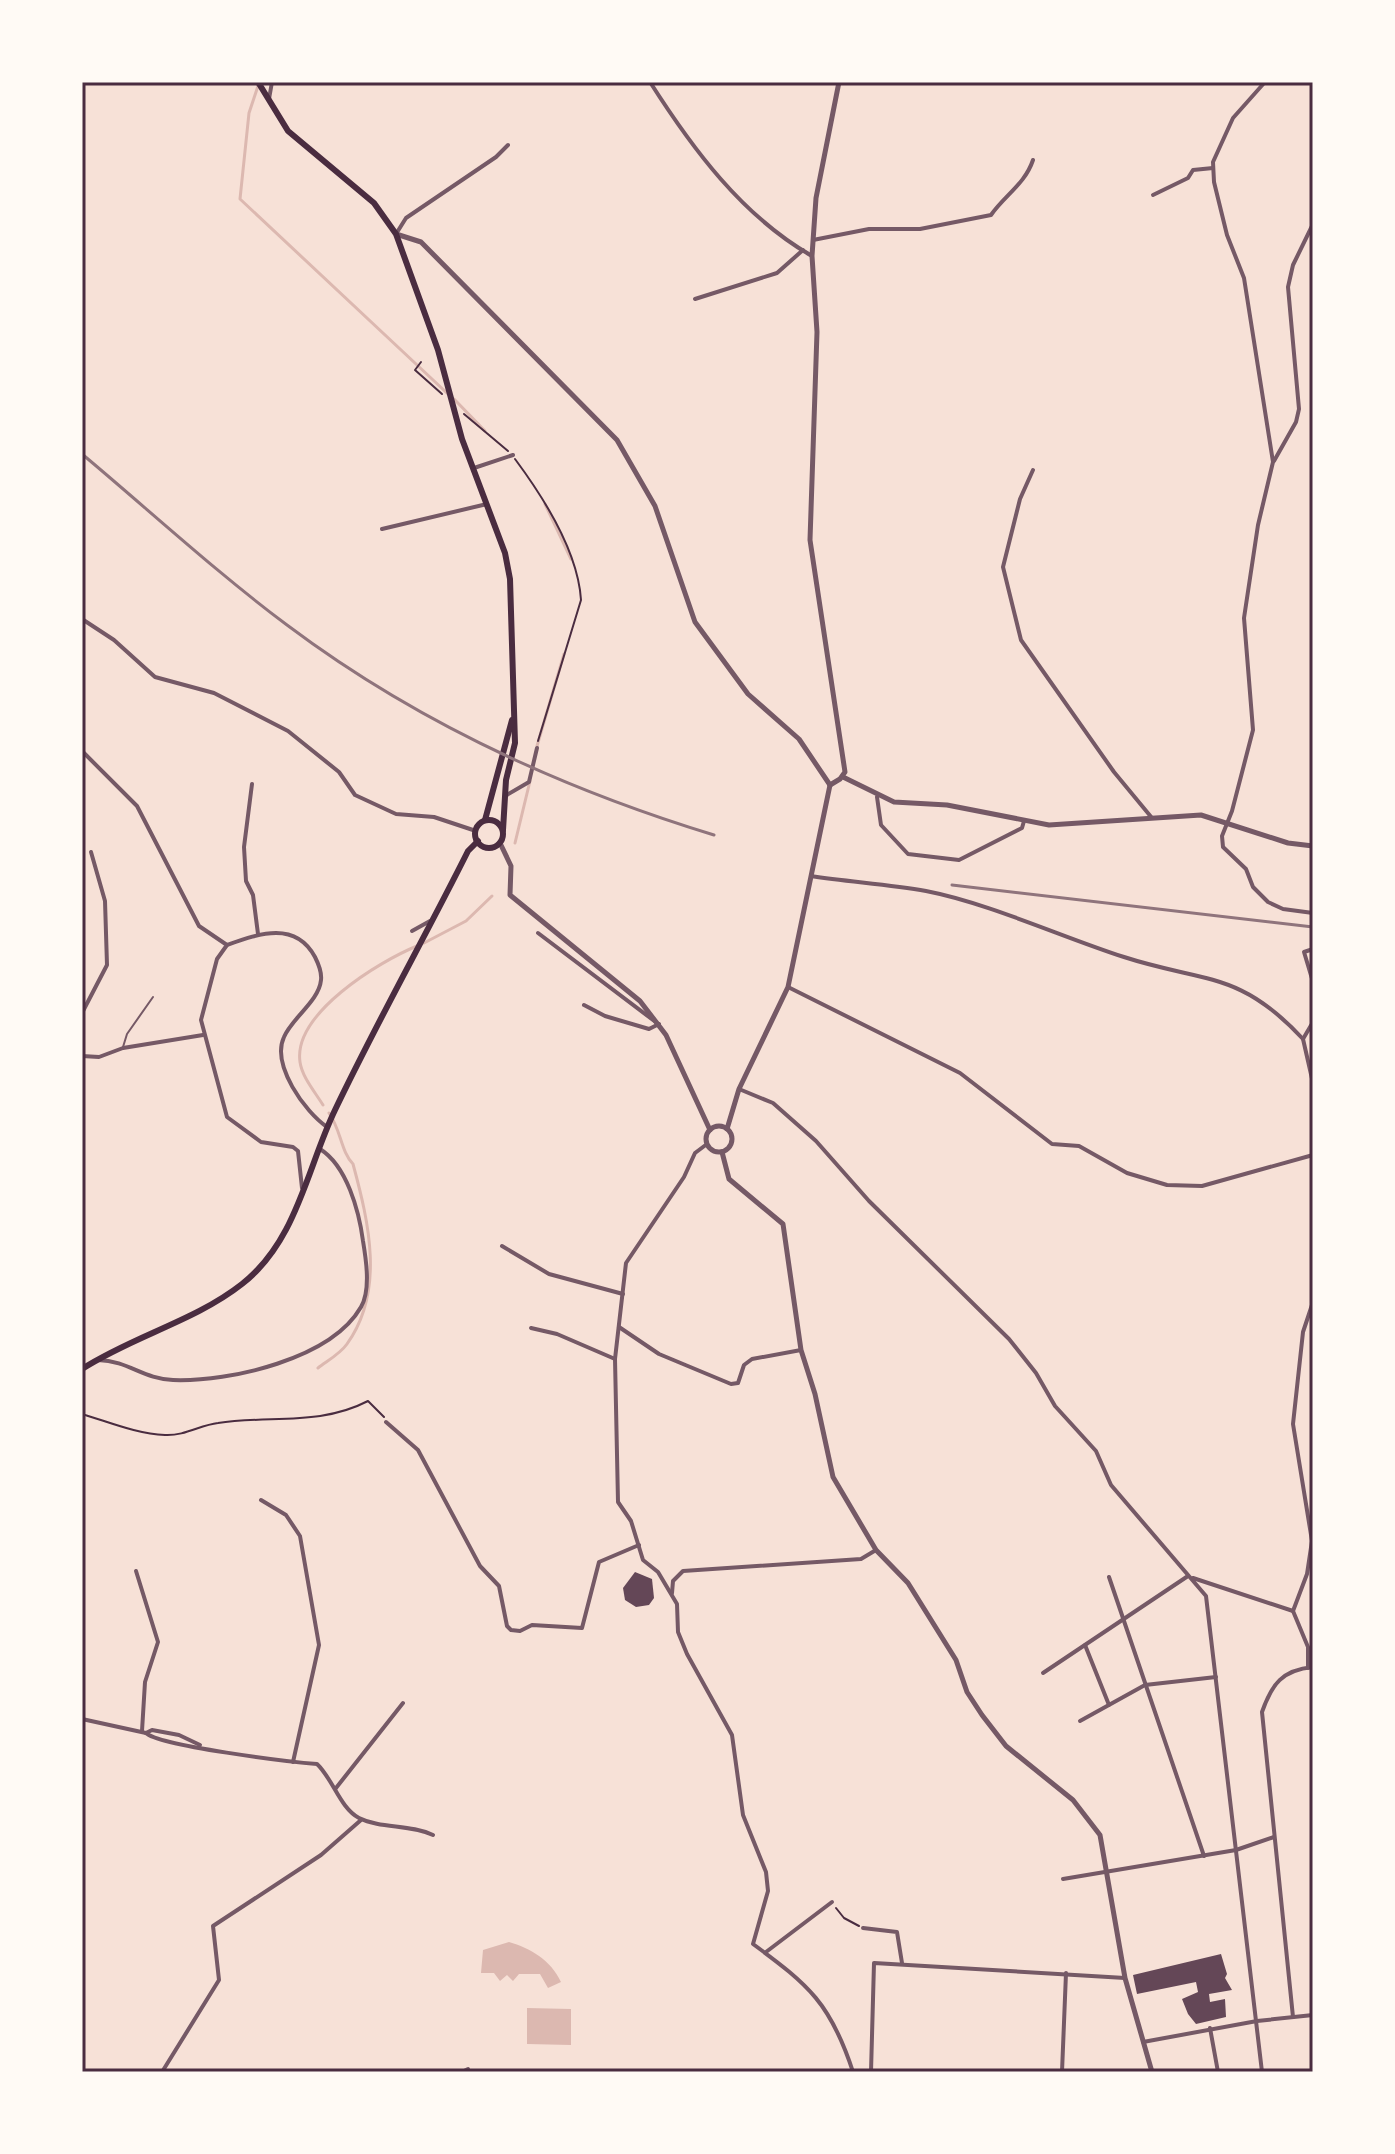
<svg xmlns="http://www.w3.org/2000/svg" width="1395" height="2154" viewBox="0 0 1395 2154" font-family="Helvetica,sans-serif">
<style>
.water{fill:#dcb8b0}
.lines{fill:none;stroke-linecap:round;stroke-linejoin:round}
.stream{stroke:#dcb8b0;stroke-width:3}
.building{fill:#644757}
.path{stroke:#4a2c40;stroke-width:2}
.service{stroke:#755966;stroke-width:2}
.minor{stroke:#755966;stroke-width:4}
.tertiary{stroke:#755966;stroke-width:5}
.secondary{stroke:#4a2c40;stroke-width:6}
.rail{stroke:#8f747c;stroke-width:3}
.neatline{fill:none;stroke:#4a2c40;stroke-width:3}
</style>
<rect width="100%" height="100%" fill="#f7e1d7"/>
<!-- water -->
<g class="water">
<path d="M509 1942C530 1948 551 1960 561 1982L548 1988 540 1974H519L513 1981 507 1975 500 1981 494 1973H481L483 1950Z"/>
<path d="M527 2008 571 2009V2045L527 2044Z"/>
</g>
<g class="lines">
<!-- stream -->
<g class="stream">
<path d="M258 86 249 113 240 199 448 394"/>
<path d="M454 399 485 431"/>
<path d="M545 504 571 559"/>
<path d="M537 746 564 654"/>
<path d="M515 843 530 781"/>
<path d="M424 943 466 921 492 896"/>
<path d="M323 1105C315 1092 302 1077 300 1062 293 1014 378 962 417 946"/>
<path d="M318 1368C327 1361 340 1354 347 1344 385 1291 369 1223 353 1164 341 1152 341 1130 329 1113"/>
</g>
</g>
<!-- building -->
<g class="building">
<path d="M635 1572 652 1579 654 1598 649 1605 636 1607 625 1600 623 1588Z"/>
<path d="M1221 1954 1227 1974 1225 1978 1232 1990 1209 1994 1210 2002 1225 1999 1226 2017 1196 2024 1188 2014 1182 1999 1198 1992 1196 1982 1137 1994 1133 1975Z"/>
</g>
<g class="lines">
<!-- path -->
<g class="path">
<path d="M421 362 415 370 442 394"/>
<path d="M464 414 508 451"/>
<path d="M515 459C544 498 578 551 581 600L538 741"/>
<path d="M82 1414C109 1422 137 1434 165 1435 185 1436 200 1425 218 1423 270 1415 320 1426 368 1401L384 1417"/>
<path d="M836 1908 844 1918 859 1926"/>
</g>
<!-- service -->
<path class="service" d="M123 1047 127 1034 153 997"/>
<!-- minor -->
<g class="minor">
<path d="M650 82C692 148 742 216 812 256"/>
<path d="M1265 82 1233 118 1213 162 1214 182 1227 235 1244 278 1273 462 1258 525 1244 618 1253 730 1232 811 1222 836 1223 847 1246 869 1253 887 1268 902 1283 909 1313 913"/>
<path d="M269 99 272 82"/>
<path d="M1153 195 1188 178 1193 170 1213 168"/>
<path d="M396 234 406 218 496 157 508 145"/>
<path d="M813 240 869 229H920L991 215C1005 195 1025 184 1033 160"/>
<path d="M695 299 777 273 803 250"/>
<path d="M1274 461 1296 422 1299 409 1288 287 1293 265 1313 224"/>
<path d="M474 468 513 455"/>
<path d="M1033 470 1020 499 1003 567 1021 640 1114 772 1152 818"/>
<path d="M382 529 487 504"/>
<path d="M82 619 114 640 155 677 214 693 288 731 339 772 355 795 396 814 434 817 476 831"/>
<path d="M82 751 137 806 199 926 227 945 217 959 201 1020 227 1117 261 1142 293 1147 298 1151 302 1188"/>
<path d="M252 784 244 847 246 881 253 895 258 934"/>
<path d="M505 796 529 782 537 748"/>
<path d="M877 797 881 825 908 854 959 860 1022 828 1024 821"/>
<path d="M811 876C849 882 888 884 926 891 988 903 1062 937 1124 957 1204 983 1239 970 1303 1039"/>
<path d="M412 931 430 921"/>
<path d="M538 933 657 1023"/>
<path d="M227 945C258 934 295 920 315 957 318 963 322 972 321 980 319 1001 292 1018 284 1037 271 1065 305 1112 327 1127"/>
<path d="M1313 949 1304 952 1313 982"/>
<path d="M788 987 960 1073 1052 1144 1079 1146 1127 1173 1167 1185 1202 1186 1313 1155"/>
<path d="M584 1005 605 1016 649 1029 659 1024"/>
<path d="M82 1013 107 965 105 901 91 852"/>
<path d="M1313 1022 1303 1039 1313 1083"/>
<path d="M82 1056 99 1057 123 1048 203 1035"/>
<path d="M739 1089 773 1103 816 1141 869 1201 1009 1339 1036 1373 1055 1406 1096 1451 1111 1485 1206 1596 1262 2072"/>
<path d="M707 1144 695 1153 684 1177 626 1263 615 1359 618 1502 631 1521 643 1560 658 1572 677 1604 678 1632 687 1654 732 1735 743 1815 766 1872 768 1891 753 1944C809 1985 831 2004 853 2072"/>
<path d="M502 1246 549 1274 623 1294"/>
<path d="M619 1327 659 1354 731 1384 738 1383 744 1365 752 1359 801 1350"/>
<path d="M82 1328V1341"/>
<path d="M531 1328 557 1334 615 1359"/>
<path d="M98 1360C129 1361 143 1379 173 1380 230 1382 331 1359 361 1307 371 1290 366 1259 363 1241 359 1211 347 1166 320 1149"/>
<path d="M386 1422 418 1450 480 1566 499 1586 507 1626 511 1630 520 1631 532 1625 582 1628 599 1562 639 1545"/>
<path d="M261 1500 286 1515 300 1536 319 1645 293 1762"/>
<path d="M136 1571 158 1642 145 1682 142 1731"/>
<path d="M1109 1577 1204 1856"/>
<path d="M1193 1578 1293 1611"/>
<path d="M672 1593 673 1581 683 1571 861 1559 876 1550"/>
<path d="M1085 1645 1109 1705"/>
<path d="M1308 1668V1647L1293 1611 1307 1574 1312 1541 1293 1424 1303 1332 1313 1302"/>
<path d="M1043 1673 1188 1576"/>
<path d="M82 1719 146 1733C159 1746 291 1762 317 1764 333 1779 340 1808 359 1818 381 1829 410 1824 433 1835"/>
<path d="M1080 1721 1145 1685 1216 1677"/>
<path d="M146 1733 152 1730 179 1735 200 1745"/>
<path d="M336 1788 403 1703"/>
<path d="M1063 1879 1236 1850 1274 1837"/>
<path d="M863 1928 897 1932 902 1963"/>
<path d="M766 1952 832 1902"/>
<path d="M1293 2017 1262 1712C1272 1684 1282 1670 1313 1667"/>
<path d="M1210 2028 1218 2072"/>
<path d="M1143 2042 1257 2021 1313 2015"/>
<path d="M162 2072 219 1980 213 1926 321 1855 361 1820"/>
<path d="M462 2072 468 2069"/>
<path d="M871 2072 874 1963 1125 1978"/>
<path d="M1062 2072 1066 1973"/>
</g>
<!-- tertiary -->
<g class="tertiary">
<path d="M396 234 421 242 617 440 655 506 695 622 748 694 799 739 830 785"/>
<path d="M843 777 894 802 947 805 1049 825 1201 815 1288 843 1313 846"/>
<path d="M830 785 840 779 845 772 810 540 817 332 812 256 816 198 839 82"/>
<path d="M500 843 511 866 510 895 640 1001 666 1035 710 1130"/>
<circle cx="719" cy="1139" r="13"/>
<path d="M727 1129 739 1089 788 987 830 785"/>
<path d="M722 1152 729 1179 783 1224 801 1350 815 1394 833 1477 876 1550 908 1583 956 1660 967 1692 982 1715 1006 1746 1073 1800 1100 1835 1125 1978 1152 2072"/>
</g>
<!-- secondary -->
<g class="secondary">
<path d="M258 82 288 131 374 203 396 234 438 350 462 439 505 553 510 579 515 743 506 780 503 830"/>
<path d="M485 820 512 720"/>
<circle cx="489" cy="834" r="14"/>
<path d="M82 1369C133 1336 195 1321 242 1284 297 1241 307 1168 335 1110 377 1022 425 937 468 851L478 841"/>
</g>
<!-- rail -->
<g class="rail">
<path d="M82 454C150 511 216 572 287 625 416 722 560 788 714 835"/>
<path d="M952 885 1313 927"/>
</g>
</g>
<!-- border -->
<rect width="1395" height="2154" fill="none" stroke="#fffaf5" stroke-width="168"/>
<rect x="84" y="84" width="1227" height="1986" class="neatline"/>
</svg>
